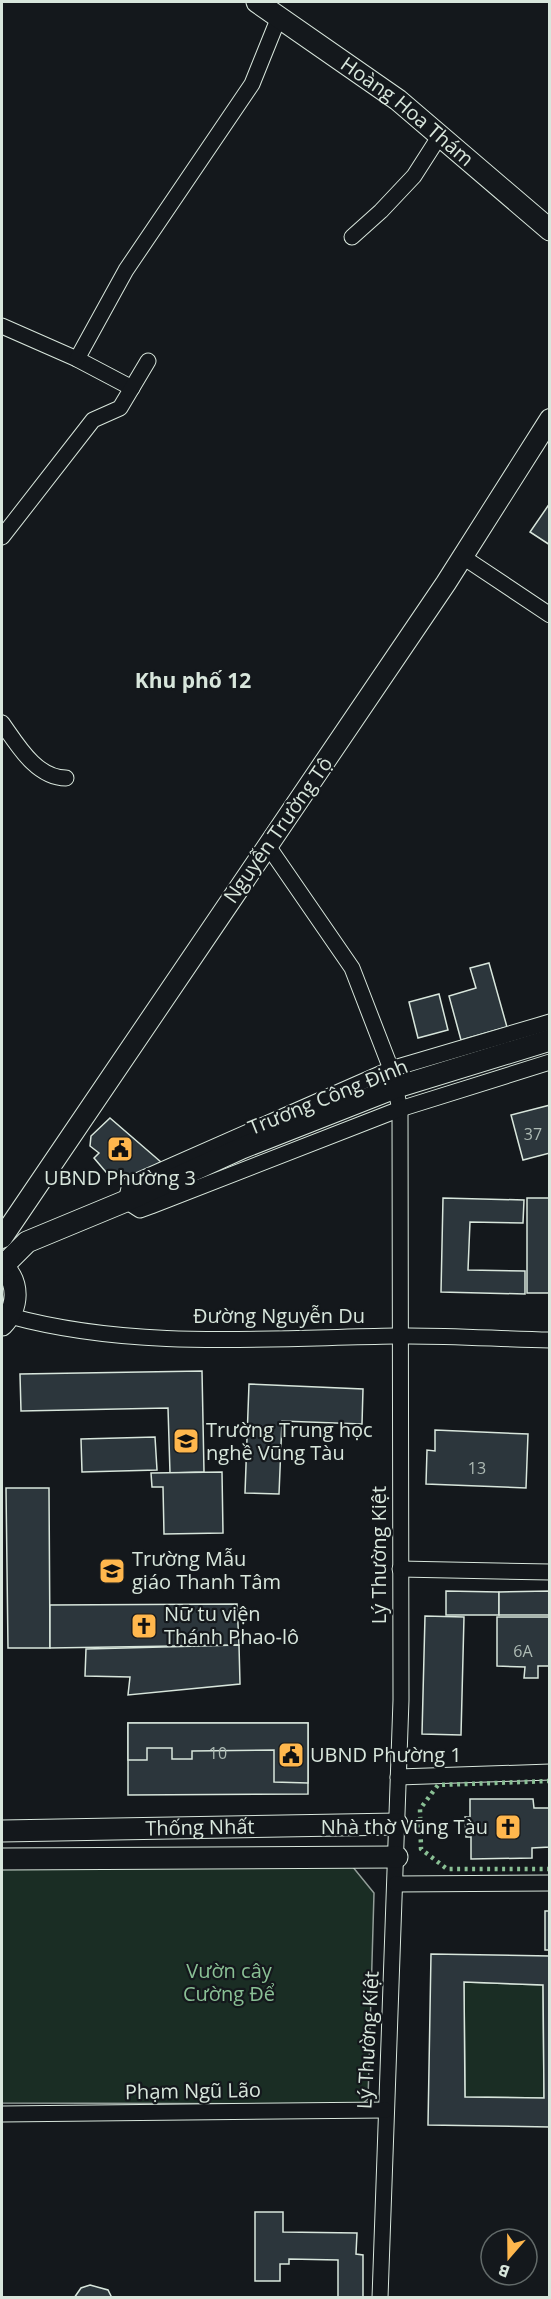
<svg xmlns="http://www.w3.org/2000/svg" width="551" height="2299" viewBox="0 0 551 2299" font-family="'Open Sans',sans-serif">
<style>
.green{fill:#1a2d24;stroke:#939e99;stroke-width:1.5}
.building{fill:#2c363c;stroke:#d8e6dc;stroke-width:1.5;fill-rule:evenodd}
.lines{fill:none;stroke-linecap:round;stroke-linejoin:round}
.minor-casing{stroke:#d8e6dc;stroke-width:17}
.tertiary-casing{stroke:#d8e6dc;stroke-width:22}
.secondary-casing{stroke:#d8e6dc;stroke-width:23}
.minor{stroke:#14181c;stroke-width:15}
.tertiary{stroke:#14181c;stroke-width:20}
.secondary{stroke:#14181c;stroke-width:21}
.hedge{stroke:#8ac095;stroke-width:4.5;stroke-dasharray:3 4.5;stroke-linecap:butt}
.labels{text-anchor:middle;stroke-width:4.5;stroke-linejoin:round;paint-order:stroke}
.number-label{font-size:16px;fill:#adbab4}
.street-label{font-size:20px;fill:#d8e6dc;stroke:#14181c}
.poi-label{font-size:20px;fill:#d8e6dc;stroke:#14181c;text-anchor:start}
.park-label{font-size:20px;fill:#8ac095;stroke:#14181c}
.neighbourhood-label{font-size:21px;font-weight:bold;fill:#d8e6dc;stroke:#14181c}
</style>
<rect width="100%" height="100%" fill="#14181c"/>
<!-- green -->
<g class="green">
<path d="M2 1859 348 1861 374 1893 368 2099 362 2104 2 2103Z"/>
<path d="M464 1982 543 1985 544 2098 465 2097Z"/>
</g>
<!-- building -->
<g class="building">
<path d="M550 503V545L530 532Z"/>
<path d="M489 963 507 1027 461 1040 449 996 476 988 470 968Z"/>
<path d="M439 994 448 1030 418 1038 409 1002Z"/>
<path d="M550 1105V1153L523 1160 511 1115Z"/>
<path d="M110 1118 161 1162 141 1173 111 1178 94 1158 99 1153 90 1146 91 1136Z"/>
<path d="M443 1198 524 1200 523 1223 470 1222 468 1270 525 1271V1294L441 1292Z"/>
<rect x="527" y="1198" width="23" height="95"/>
<path d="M202 1371 204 1472 170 1473 168 1408 21 1411 20 1374Z"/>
<path d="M249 1384 363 1389 362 1424 282 1421 279 1494 245 1493Z"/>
<path d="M435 1430 528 1434 526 1488 426 1484 427 1450 435 1451Z"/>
<path d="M155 1437 157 1470 82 1472 81 1439Z"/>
<path d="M222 1472 223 1533 164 1534 163 1487H152L151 1473Z"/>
<path d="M6 1488H49L50 1648H8Z"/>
<path d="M446 1591 499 1592V1615H446Z"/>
<path d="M550 1591V1615H499V1592Z"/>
<path d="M237 1604 239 1645 50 1648V1605Z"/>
<path d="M425 1616 464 1617 461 1735 422 1734Z"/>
<path d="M497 1617H549L550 1666H538V1678H524L525 1667 497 1666Z"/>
<path d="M239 1645 240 1684 128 1695 130 1677 85 1676 86 1649Z"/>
<path d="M128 1723H308V1794L128 1795Z"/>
<path d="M128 1723H308V1783L274 1782V1750L192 1751V1759H172V1748H147V1760H128Z"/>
<path d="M470 1799H533L534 1808H550V1847L532 1848V1858L471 1859V1837H466L465 1817H470Z"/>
<rect x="545" y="1911" width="5" height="39"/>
<path d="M431 1954 550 1956V2127L428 2125ZM464 1982 543 1985 544 2098 465 2097Z"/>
<path d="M255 2212H283V2232L357 2233 356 2254 363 2255V2298H338V2260L289 2259V2264H280V2281H255Z"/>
<path d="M90 2285 108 2290 112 2298H74L81 2288Z"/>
</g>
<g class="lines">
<!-- minor casing -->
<g class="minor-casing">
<g id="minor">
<path d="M352 237 381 211 414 176 439 137"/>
<path d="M2 326 77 359 132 388"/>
<path d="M77 359 126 270 252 84 279 17"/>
<path d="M2 537 93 420 120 408 148 361"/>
<path d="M463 557 550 615"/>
<path d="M2 723C17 744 36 778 66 778"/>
<path d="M268 846 352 968 391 1069 400 1109 401 1700 380 2298"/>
<path d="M550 1022 391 1069 130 1184 126 1201 140 1210 151 1206 400 1109 550 1062"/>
<path d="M10 1316C134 1350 267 1338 395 1336 446 1335 498 1339 550 1340"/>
<path d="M400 1569 550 1572"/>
<path d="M398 1777 550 1772"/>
<path d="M396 1884 550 1883"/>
<path d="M2 2114 385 2110"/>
</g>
</g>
<!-- tertiary casing -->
<g class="tertiary-casing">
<path id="tertiary" d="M2 1238 446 583 550 419"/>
</g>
<!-- secondary casing -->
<g class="secondary-casing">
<g id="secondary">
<path id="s1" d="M257 2 398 100 550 230"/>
<path d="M2 1265C20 1283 19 1307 2 1325"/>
<path d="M3 1266 27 1242 126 1201 242 1148 397 1087 550 1040"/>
<path id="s2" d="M2 1831 397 1824"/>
<path d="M2 1859 397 1857"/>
</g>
</g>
<!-- minor -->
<use href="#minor" class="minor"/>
<!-- tertiary -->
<use href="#tertiary" class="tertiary"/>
<!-- secondary -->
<use href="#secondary" class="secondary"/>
<!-- hedge -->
<path class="hedge" d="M550 1781 438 1785 420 1809 421 1849 447 1869H550"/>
</g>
<!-- icons -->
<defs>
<g id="civic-square" transform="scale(1.35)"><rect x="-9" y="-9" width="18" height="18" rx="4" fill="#ffb74d" stroke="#14181c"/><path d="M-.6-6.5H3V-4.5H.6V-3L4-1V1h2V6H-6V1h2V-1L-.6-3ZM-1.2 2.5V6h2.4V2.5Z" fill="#111"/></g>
<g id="university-square" transform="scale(1.35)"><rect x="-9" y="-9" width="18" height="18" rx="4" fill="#ffb74d" stroke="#14181c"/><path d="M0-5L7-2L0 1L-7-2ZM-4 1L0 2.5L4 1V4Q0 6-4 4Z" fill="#111"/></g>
<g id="school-square" transform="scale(1.35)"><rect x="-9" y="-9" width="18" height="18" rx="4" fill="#ffb74d" stroke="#14181c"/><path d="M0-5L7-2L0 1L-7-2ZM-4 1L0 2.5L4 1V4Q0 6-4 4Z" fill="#111"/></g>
<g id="church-square" transform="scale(1.35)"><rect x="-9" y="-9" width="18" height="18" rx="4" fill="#ffb74d" stroke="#14181c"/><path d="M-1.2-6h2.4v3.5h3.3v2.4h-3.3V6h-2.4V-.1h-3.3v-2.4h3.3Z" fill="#111"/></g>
</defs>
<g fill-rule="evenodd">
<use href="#civic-square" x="120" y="1149"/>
<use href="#university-square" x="186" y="1441"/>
<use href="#school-square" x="112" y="1571"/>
<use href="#church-square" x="144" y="1626"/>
<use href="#civic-square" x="291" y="1755"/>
<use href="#church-square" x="508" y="1827"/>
</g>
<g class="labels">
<!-- number labels -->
<g class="number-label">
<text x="533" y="1140">37</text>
<text x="477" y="1474">13</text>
<text x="523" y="1657">6A</text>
<text x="218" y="1759">10</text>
</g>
<!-- street labels -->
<g class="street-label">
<text dy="7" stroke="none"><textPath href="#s1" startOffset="186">Hoàng Hoa Thám</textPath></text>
<text transform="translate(278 830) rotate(-55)" y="7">Nguyễn Trường Tộ</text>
<text transform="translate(328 1097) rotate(-22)" y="7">Trương Công Định</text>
<text x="279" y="1323">Đường Nguyễn Du</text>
<text transform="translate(379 1555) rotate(-90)" y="7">Lý Thường Kiệt</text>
<text dy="7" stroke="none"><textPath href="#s2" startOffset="198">Thống Nhất</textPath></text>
<text transform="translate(368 2040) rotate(-87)" y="7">Lý Thường Kiệt</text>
<text transform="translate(193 2091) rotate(-1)" y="7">Phạm Ngũ Lão</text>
</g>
<!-- poi labels -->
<g class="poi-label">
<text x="120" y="1185" text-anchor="middle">UBND Phường 3</text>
<text x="206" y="1437">Trường Trung học<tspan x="206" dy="23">nghề Vũng Tàu</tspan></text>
<text x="132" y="1566">Trường Mẫu<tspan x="132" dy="23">giáo Thanh Tâm</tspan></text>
<text x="164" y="1621">Nữ tu viện<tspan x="164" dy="23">Thánh Phao-lô</tspan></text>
<text x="310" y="1762">UBND Phường 1</text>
<text x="488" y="1834" text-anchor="end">Nhà thờ Vũng Tàu</text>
</g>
<!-- park labels -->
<g class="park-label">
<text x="229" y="1978">Vườn cây<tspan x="229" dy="23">Cường Để</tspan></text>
</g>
<!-- neighbourhood labels -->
<g class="neighbourhood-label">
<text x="193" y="688">Khu phố 12</text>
</g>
</g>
<!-- border -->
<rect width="551" height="2299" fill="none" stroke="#d8e6dc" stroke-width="6"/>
<!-- north arrow -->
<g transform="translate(509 2257) rotate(200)"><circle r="28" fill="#14181c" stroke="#626a69" stroke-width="1.5"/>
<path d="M0-4.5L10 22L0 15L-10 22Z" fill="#ffb74d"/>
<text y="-9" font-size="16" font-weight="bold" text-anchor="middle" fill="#d8e6dc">B</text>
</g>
</svg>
